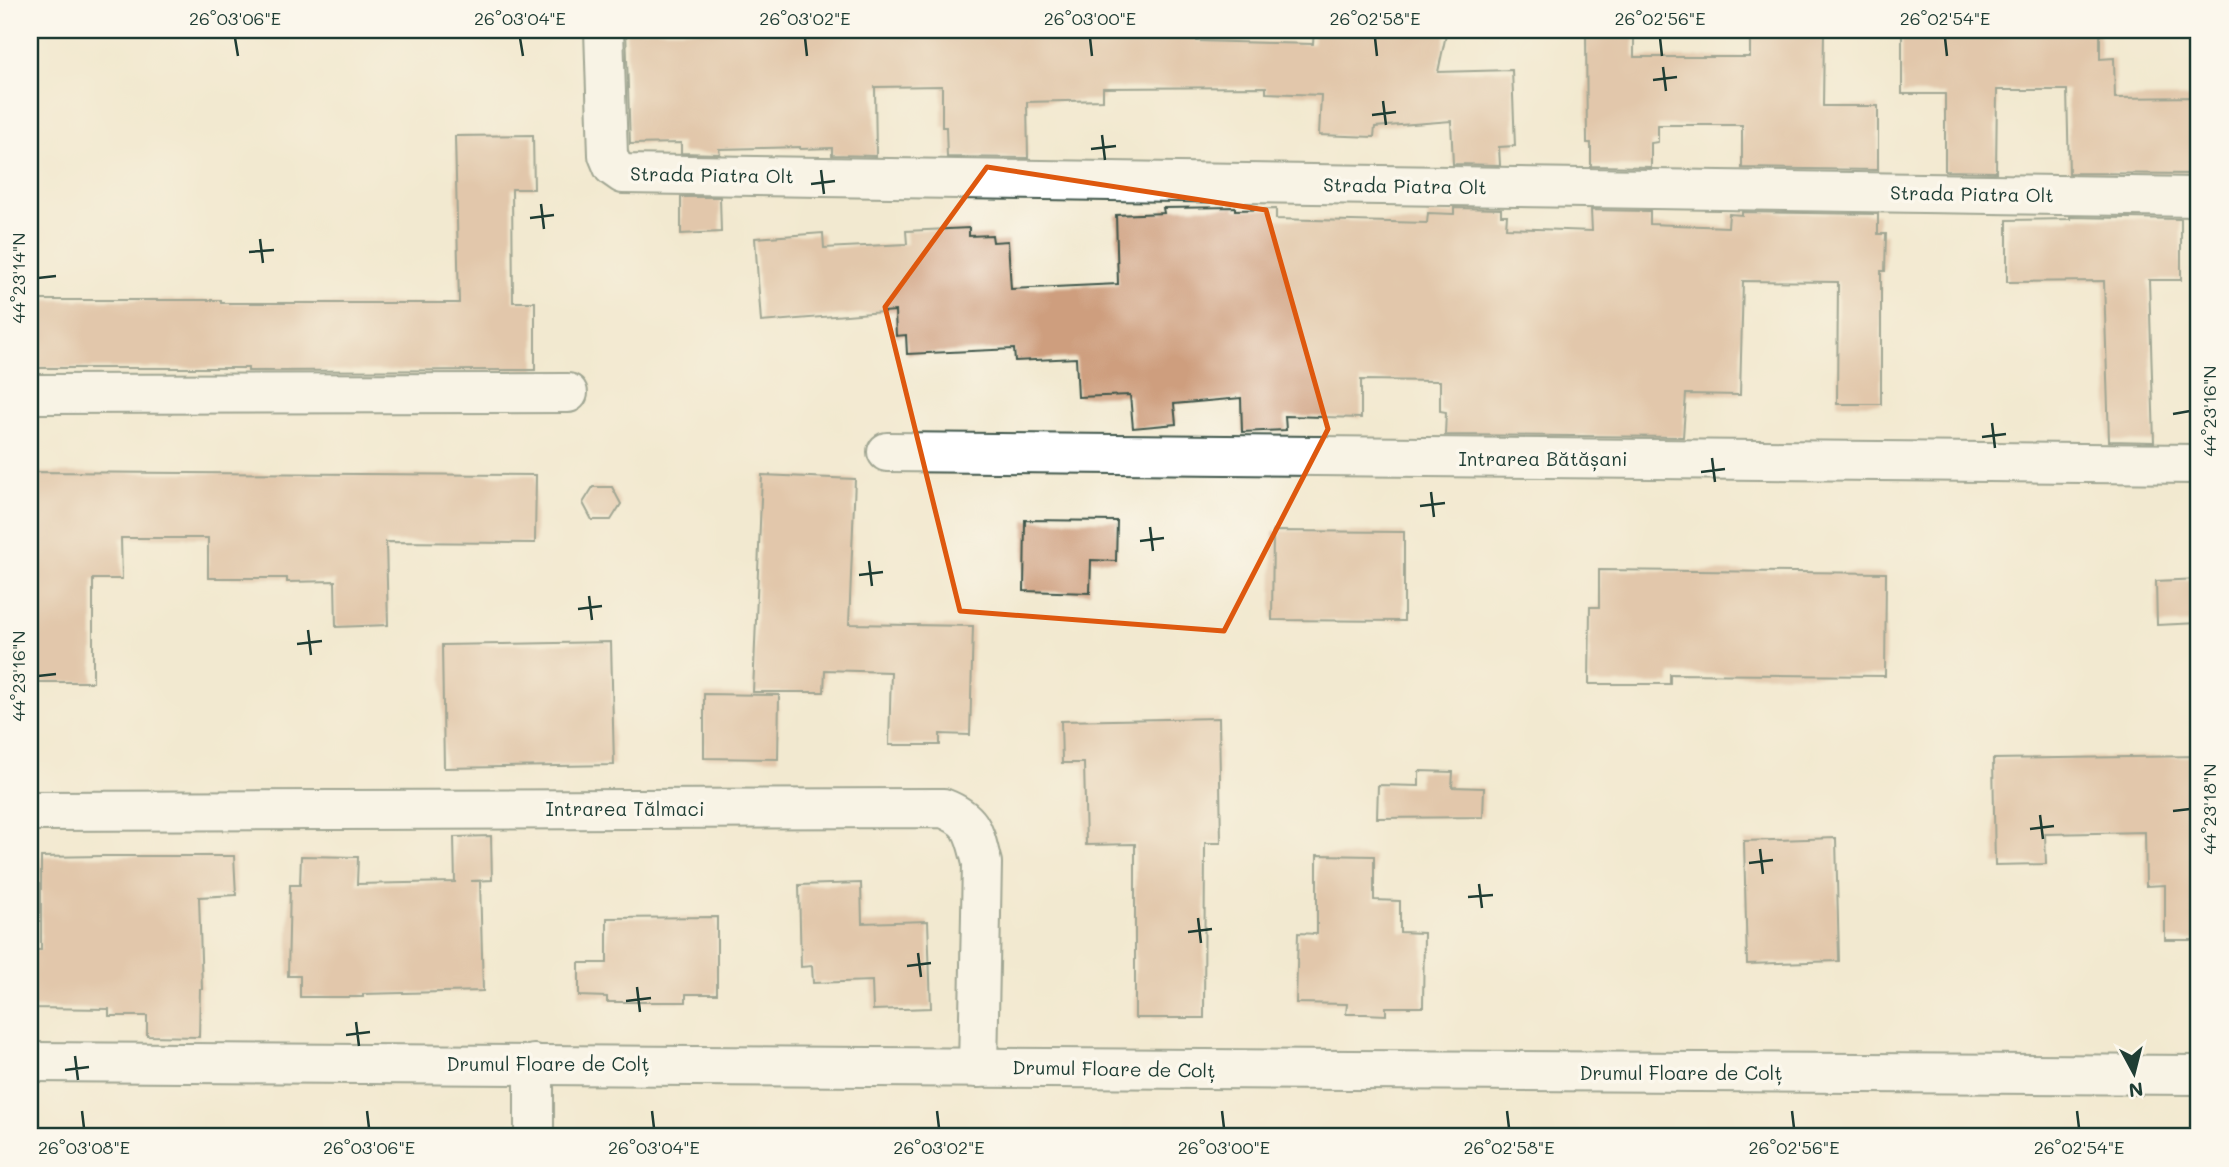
<svg xmlns="http://www.w3.org/2000/svg" width="2229" height="1167" viewBox="0 0 2229 1167" font-family="Mali,sans-serif">
<style>
.building{fill:#ce9e7e}
.lines{fill:none;stroke-linecap:round;stroke-linejoin:round}
.minor-casing{stroke:#3f574b;stroke-width:42}
.minor{stroke:#fff;stroke-width:38}
.marked{fill:none;stroke:#de580e;stroke-width:5;stroke-linejoin:round}
.ticks{fill:none;stroke:#1f3d34;stroke-width:2.5}
.labels{text-anchor:middle;stroke-width:7;stroke-linejoin:round;paint-order:stroke}
.street-label{font-size:19px;fill:#1f3d34;stroke:#fbf7ec}
.neatline{fill:none;stroke:#1f3d34;stroke-width:2.5}
.ticks-label{font-size:18px;text-anchor:middle;fill:#1f3d34}
</style>
<rect width="100%" height="100%" fill="#fbf7ec"/>
<filter id="ink" filterUnits="userSpaceOnUse"><feTurbulence type="fractalNoise" baseFrequency=".0143" numOctaves="2"/><feDisplacementMap in="SourceGraphic" scale="14" xChannelSelector="R" yChannelSelector="G"/><feConvolveMatrix kernelMatrix="1 2 1 2 8 2 1 2 1" color-interpolation-filters="sRGB"/></filter>
<filter id="wash" filterUnits="userSpaceOnUse"><feTurbulence type="fractalNoise" baseFrequency=".00686" numOctaves="4" result="noise"/><feDisplacementMap in="SourceGraphic" scale="28" xChannelSelector="R" yChannelSelector="G"/><feGaussianBlur stdDeviation="1.57" result="paint"/><feColorMatrix in="noise" values="0 0 0 0 0 0 0 0 0 0 0 0 0 0 0 0 0 1.4 0 .05"/><feComposite in="paint" operator="in"/></filter>
<g filter="url(#wash)">
<rect width="100%" height="100%" fill="#f2e9d0"/>
<g id="blocks">
<!-- building -->
<g class="building">
<path d="M626 30H1197V41L1313 44 1314 30H1447L1438 72 1512 70 1515 146 1499 147 1500 165 1453 164 1451 121 1375 127 1374 137 1319 135 1321 95 1266 93V87L1103 88V100L1027 102 1028 158 947 157 946 127H942V86L875 87 876 156 832 155V148L800 149V147L719 149 720 154 681 153V143L630 144Z"/>
<path d="M1586 30H1634V57H1750V30H1824L1823 106H1878V170L1742 168V125H1658V142L1651 143V167L1591 166V143H1587Z"/>
<path d="M1902 30H2100V59L2114 58 2115 98 2199 97 2198 174 2069 173 2067 90H1997L1996 172 1945 171V94H1902Z"/>
<path d="M533 135 534 189H512L513 302H535V370L248 371V368H30V300H221V303H459L455 136Z"/>
<path d="M681 197H720L721 232 681 234Z"/>
<path d="M1235 207V210L1276 209V219L1427 223 1428 213 1454 214V208L1501 209V215H1507L1506 228 1592 231 1591 210 1650 211V224L1728 227 1729 214 1742 215V212L1878 214V234H1886L1885 271H1881V404H1837L1838 282 1743 281 1740 395 1686 394 1683 437 1445 435 1446 412 1440 411V381L1361 380V418L1285 416 1286 430 1242 432 1241 398 1174 404 1176 424 1133 428 1130 395 1078 397 1076 358 1015 361 1014 349 907 354 906 335 896 336 895 311 761 322 755 238 823 233 824 248 907 244 906 231 969 228V236L992 235 993 242 1008 241 1011 289 1118 284 1116 215 1164 213 1163 208Z"/>
<path d="M2070 217 2181 219V280H2149L2154 442 2109 441 2104 281 2007 282V220L2070 219Z"/>
<path d="M30 472 536 475 535 543 386 542 388 625 336 627 335 581 287 582V578H208V538H121L122 579H93V682H30Z"/>
<path d="M762 475 855 479 849 624 973 626 970 735 940 734V745H889L891 672 825 670 824 692H753Z"/>
<path d="M593 487H612L621 504 611 520H592L583 503Z"/>
<path d="M1025 520 1117 521 1116 561 1091 560 1090 593 1024 591Z"/>
<path d="M1273 531 1404 532V621L1272 620Z"/>
<path d="M1599 570 1886 573 1885 676 1670 674V684H1589L1590 607H1599Z"/>
<path d="M2199 579V623L2157 625 2156 581Z"/>
<path d="M611 642 614 765 444 768 442 645Z"/>
<path d="M704 694 779 695 778 759 704 758Z"/>
<path d="M1219 718 1221 843H1205L1204 1018H1135V844L1086 845 1084 763H1062L1061 721Z"/>
<path d="M2199 756V940H2165V885L2146 886 2145 832 2045 834 2046 864 1995 865 1993 759Z"/>
<path d="M1419 771 1453 772 1452 787 1484 788 1483 817 1377 818 1378 785 1419 786Z"/>
<path d="M491 836 492 880 471 881H480L483 991 363 994V997H300V976H288L290 885H300L301 856 358 857 357 884 455 882 454 837Z"/>
<path d="M1836 838 1839 961 1747 964 1744 841Z"/>
<path d="M1317 855 1374 856V900L1400 901V932L1424 933 1423 1007H1386V1015L1365 1014H1346L1347 1004 1296 1003 1298 933 1317 934Z"/>
<path d="M103 856H234L236 895 199 897 202 989H200L199 1037 147 1036V1016H109V1009L30 1008V950H41V857Z"/>
<path d="M861 883 862 923 928 921 931 1008 873 1010 872 981 813 983 812 966 801 967 799 885Z"/>
<path d="M717 917V994H686V1002H607V997L579 996V963H607V918Z"/>
</g>
</g>
</g>
<g filter="url(#ink)">
<use href="#blocks" fill-opacity="0" stroke="#3f574b" stroke-width="2"/>
<g class="lines">
<!-- minor casing -->
<g class="minor-casing">
<g id="minor">
<path d="M604 30 608 155 613 167 623 174 2199 197"/>
<path d="M30 394 568 393"/>
<path d="M887 452 2199 464"/>
<path d="M30 811 943 808C974 820 974 833 982 863L978 1068"/>
<path d="M30 1062 2199 1075"/>
<path d="M534 1064V1137"/>
</g>
</g>
<!-- minor -->
<use href="#minor" class="minor"/>
</g>
</g>
<!-- marked area -->
<path d="M0 0H2229V1167H0ZM987 167 1266 210 1328 429 1224 631 960 611 885 307Z" fill="#f2e9d0" fill-opacity=".55" fill-rule="evenodd"/>
<path class="marked" d="M987 167 1266 210 1328 429 1224 631 960 611 885 307Z"/>
<!-- ticks -->
<path class="ticks" d="M235 38 238 56M520 38 523 56M805 38 807 56M1090 38 1092 56M1375 38 1377 56M1660 38 1662 56M1945 38 1947 56M1663 67 1666 91M1653 80 1677 77M1383 101 1386 125M1372 115 1396 112M1102 135 1105 160M1091 149 1116 146M821 170 824 194M811 184 835 181M541 204 544 229M530 218 554 215M260 239 263 263M249 252 274 250M38 278 56 276M2173 414 2190 411M1992 423 1995 448M1982 437 2006 434M1712 458 1715 482M1701 472 1725 469M1431 492 1434 517M1420 506 1445 503M1150 527 1153 551M1140 541 1164 538M869 561 872 586M859 575 883 572M589 596 592 620M578 609 602 606M308 630 311 655M297 644 322 641M38 676 56 674M2173 811 2190 809M2040 815 2043 839M2030 829 2054 826M1760 849 1763 874M1749 863 1773 860M1479 884 1482 908M1468 897 1493 895M1198 918 1201 943M1188 932 1212 929M918 953 921 977M907 966 931 963M637 987 640 1012M626 1001 651 998M356 1022 359 1046M346 1035 370 1032M75 1056 78 1080M65 1070 89 1067M82 1111 84 1128M367 1111 369 1128M652 1111 654 1128M937 1111 939 1128M1222 1111 1224 1128M1507 1111 1509 1128M1792 1111 1794 1128M2077 1111 2079 1128"/>
<g class="labels">
<!-- street labels -->
<g class="street-label">
<text transform="translate(712 175) rotate(1)" y="7">Strada Piatra Olt</text>
<text transform="translate(1405 186) rotate(1)" y="7">Strada Piatra Olt</text>
<text transform="translate(1972 194) rotate(1)" y="7">Strada Piatra Olt</text>
<text x="1543" y="466">Intrarea Bătășani</text>
<text x="625" y="816">Intrarea Tălmaci</text>
<text x="548" y="1071">Drumul Floare de Colț</text>
<text transform="translate(1114 1069) rotate(1)" y="7">Drumul Floare de Colț</text>
<text x="1681" y="1080">Drumul Floare de Colț</text>
</g>
</g>
<!-- margin -->
<rect width="2229" height="1167" fill="none" stroke="#fbf7ec" stroke-width="77"/>
<!-- north arrow -->
<g transform="translate(2134 1073) rotate(173)" stroke="#fbf7ec" stroke-width="5" paint-order="stroke">
<path d="M0-5L12 26L0 18L-12 26Z" fill="#1f3d34"/>
<text y="-10" font-size="19" font-weight="bold" text-anchor="middle" fill="#1f3d34">N</text>
</g>
<rect x="38" y="38" width="2152" height="1090" class="neatline"/>
<g class="ticks-label">
<text x="235" y="25">26°03'06"E</text>
<text x="520" y="25">26°03'04"E</text>
<text x="805" y="25">26°03'02"E</text>
<text x="1090" y="25">26°03'00"E</text>
<text x="1375" y="25">26°02'58"E</text>
<text x="1660" y="25">26°02'56"E</text>
<text x="1945" y="25">26°02'54"E</text>
<text transform="translate(19 278) rotate(-90)" y="6">44°23'14"N</text>
<text transform="translate(2210 411) rotate(-90)" y="6">44°23'16"N</text>
<text transform="translate(19 676) rotate(-90)" y="6">44°23'16"N</text>
<text transform="translate(2210 809) rotate(-90)" y="6">44°23'18"N</text>
<text x="84" y="1154">26°03'08"E</text>
<text x="369" y="1154">26°03'06"E</text>
<text x="654" y="1154">26°03'04"E</text>
<text x="939" y="1154">26°03'02"E</text>
<text x="1224" y="1154">26°03'00"E</text>
<text x="1509" y="1154">26°02'58"E</text>
<text x="1794" y="1154">26°02'56"E</text>
<text x="2079" y="1154">26°02'54"E</text>
</g>
</svg>
